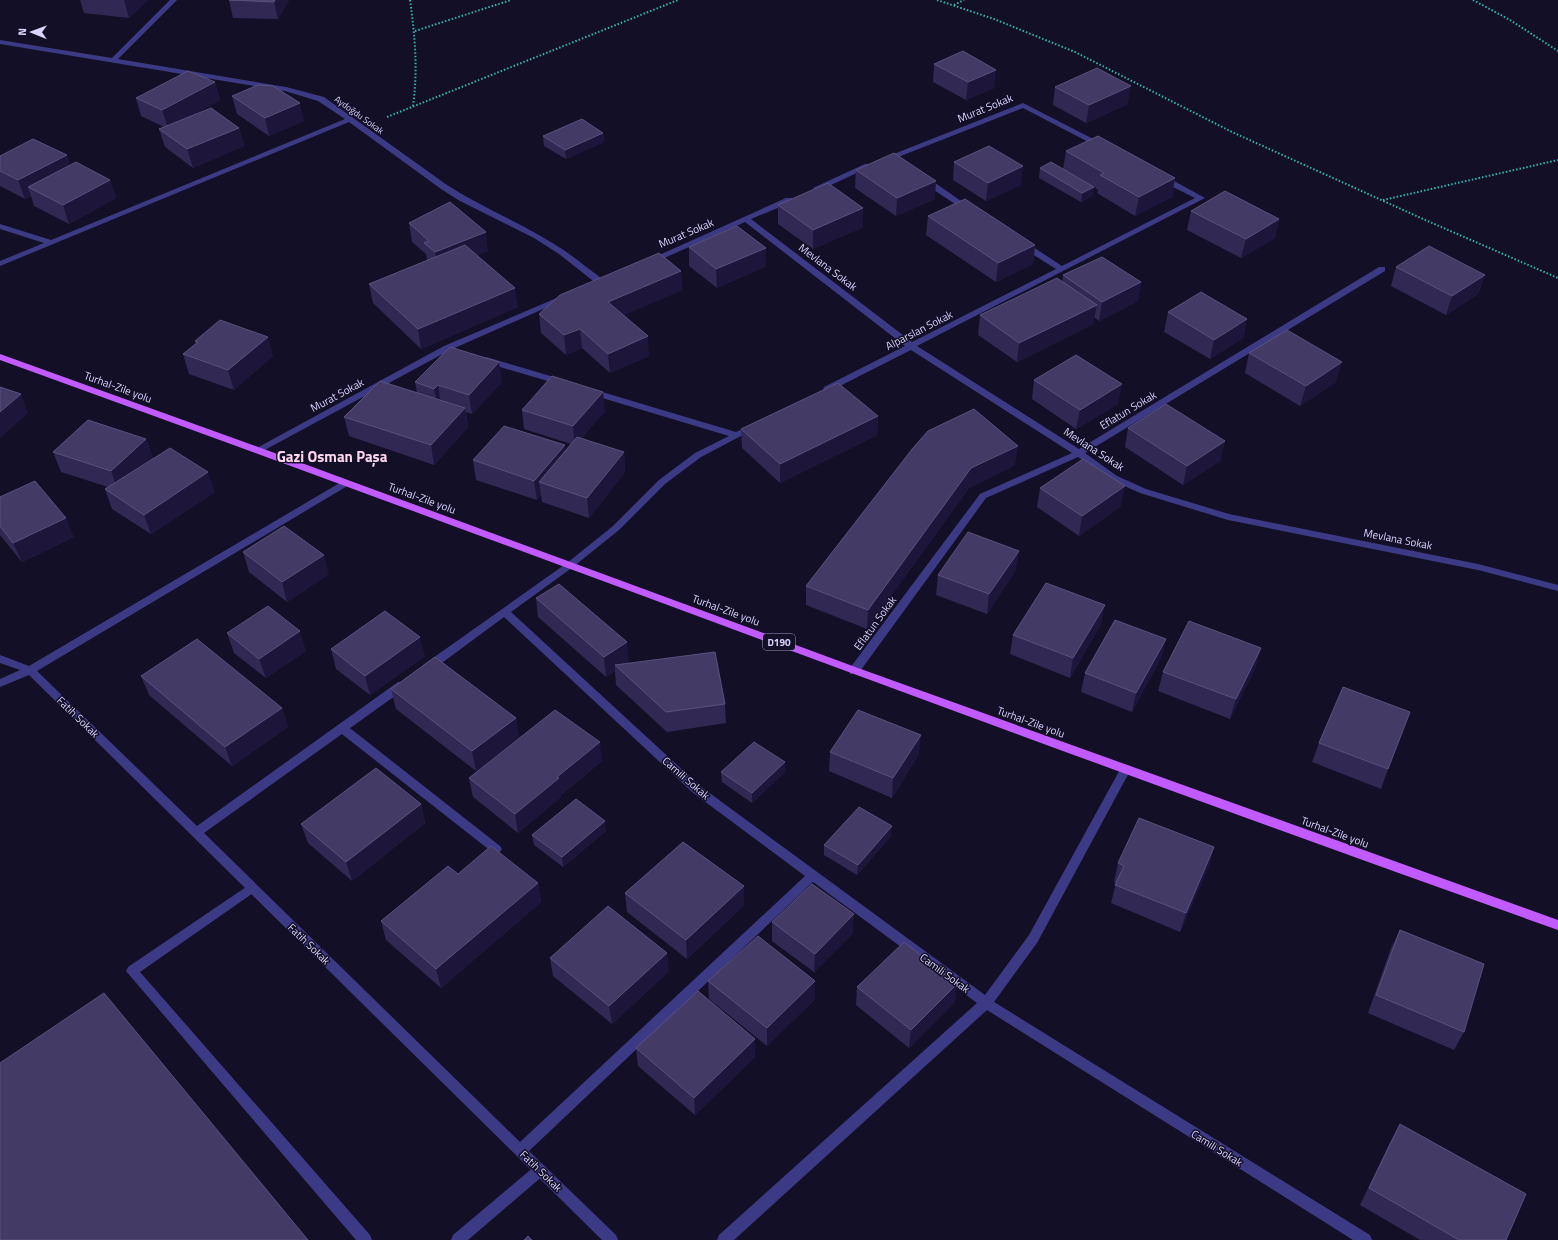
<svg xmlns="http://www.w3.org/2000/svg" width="1558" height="1240" viewBox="0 0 1558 1240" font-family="'Titillium Web',sans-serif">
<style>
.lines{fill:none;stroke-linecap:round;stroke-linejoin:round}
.path{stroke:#2fb8b0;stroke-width:2;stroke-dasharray:1.5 2;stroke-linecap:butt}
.service{fill:#3d3a85;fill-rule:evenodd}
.minor{fill:#3d3a85;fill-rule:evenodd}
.primary{fill:#c25bff;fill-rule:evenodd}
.wall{fill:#312854}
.shaded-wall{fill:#1d163a}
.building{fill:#433a66;stroke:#5a527e}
.labels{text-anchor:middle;stroke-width:3;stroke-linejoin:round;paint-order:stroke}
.far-street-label{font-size:9px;fill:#d9d4ff;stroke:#130f26}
.shield{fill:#130f26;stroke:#9e99be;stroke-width:1}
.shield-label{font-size:10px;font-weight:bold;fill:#d9d4ff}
.street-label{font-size:11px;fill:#d9d4ff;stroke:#130f26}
.district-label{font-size:15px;font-weight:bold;fill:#ffd6f0;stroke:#130f26}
</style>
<rect width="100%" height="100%" fill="#130f26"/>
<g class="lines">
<!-- path -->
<g class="path">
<path d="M410 0C415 36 418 70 413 106"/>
<path d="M937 0 994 19 1075 52 1232 132 1423 219 1558 278"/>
<path d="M1473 0 1510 20 1558 51"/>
<path d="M954 5 964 0"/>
<path d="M415 31 511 0"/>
<path d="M387 117 678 0"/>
<path d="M1383 200 1558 160"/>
</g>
<!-- service -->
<g class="service">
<path d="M342 724 346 725 500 846 502 849 500 852 496 854 492 852 338 731 337 728 338 725Z"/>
<path d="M252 883 256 885 258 888 256 891 140 972 370 1235 372 1240H356L126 971 128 967Z"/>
<path d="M540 1164 545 1166 547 1170 545 1174 468 1240H451L453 1235 535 1166Z"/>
</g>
<!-- minor -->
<g class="minor">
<path d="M170 0H177L118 59 286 87 324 97 447 185C491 213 539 230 580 262 588 269 598 274 604 282L600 284H597L559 254 534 238 460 201 441 189 349 122 0 266V261L44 243 0 229V224L51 240 345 119 318 101 285 91 0 44V40L112 58Z"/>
<path d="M1023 103 1105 145 1101 147H1098L1023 108 888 161H882L881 159Z"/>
<path d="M865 164H868L872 166 820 190H817L813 188Z"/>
<path d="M1159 176H1165L1205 198 917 346 1079 449 1379 267H1385V271L1085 453 1117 476 1146 489 1229 514 1478 564 1558 585V591L1478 570 1228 520 1140 493 1111 480 1078 457 986 498 858 674H850L849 671 850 668 980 494 1072 453 911 350 830 391H824L823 389 824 387 905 346 745 222 653 263H647L646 261 786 198H792V202L751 219 912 342 1056 269 1021 247V243H1027L1062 266 1195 198 1159 180Z"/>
<path d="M922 178H928L974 210 973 212H967L922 182Z"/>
<path d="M559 297H565L566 299 450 350 261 452 258 453 253 450 444 346Z"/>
<path d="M486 357 564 380 565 382 561 385 483 362 482 360 483 358Z"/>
<path d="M592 389 736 432 754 424 758 427 701 457 665 484 619 530 573 567 511 612 700 786 985 995 1029 935 1122 766 1126 765 1130 766 1131 769 1037 943 994 1002 1370 1235 1372 1240H1353L987 1010 734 1240H717L719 1235 977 1003 813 882 529 1151 616 1235 618 1240H602L29 675 0 687V679L20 670 0 663V655L29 666 343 481H349L351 483 349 485 37 671 197 826 398 682H406L407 685 406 688 204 833 520 1142 805 876 692 792 504 617 431 671H423L422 668 423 665 567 563 613 526 659 480 695 453 729 436 589 394 588 392 589 390Z"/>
</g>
<!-- primary -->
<path class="primary" d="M0 354 261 448 858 668 1558 920V930C1037 745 520 548 0 360Z"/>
</g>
<!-- wall -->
<g class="wall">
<path d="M80 0H148L129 18 84 13Z"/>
<path d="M229 0H289L278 19 233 18Z"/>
<path d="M934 64 994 88 966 100 933 82Z"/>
<path d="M215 82 220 100 189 117 239 128 244 146 193 168 165 147 159 129 164 127 141 116 136 98Z"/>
<path d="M1055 87 1128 104 1086 123 1053 105Z"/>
<path d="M232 96 304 121 269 136 237 114Z"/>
<path d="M603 133 604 142 566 159 544 146 543 136Z"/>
<path d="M1066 151 1175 178 1172 197 1135 216 1097 193 1098 190 1094 187 1092 196 1081 202 1039 178 1040 168 1063 169Z"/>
<path d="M0 156 70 165 110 180 116 198 69 224 34 206 31 196 25 199 0 186Z"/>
<path d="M954 162 1021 185 986 201 953 180Z"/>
<path d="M856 170 935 199 896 216 855 188Z"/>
<path d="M778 205 863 208V227L813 249 778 224Z"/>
<path d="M1191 211 1279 219 1275 238 1241 258 1187 230Z"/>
<path d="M928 216 1035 245 1033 264 996 282 926 235Z"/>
<path d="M409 223 488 251 477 255 518 307 421 349 373 303 369 284 427 260 426 254 412 242Z"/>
<path d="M689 247 766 248V266L717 288 689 266Z"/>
<path d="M1396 267 1485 275 1478 294 1446 315 1391 286Z"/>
<path d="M681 271 682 290 623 315 649 356 610 373 582 348 566 355 541 333 539 314Z"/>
<path d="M1063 275 1141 282 1138 301 1099 321 1094 317 1093 324 1017 362 978 335 980 315 1062 282Z"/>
<path d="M1168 312 1247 319 1243 338 1210 359 1164 332Z"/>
<path d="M195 341 273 356 234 390 189 374 183 354 196 345Z"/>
<path d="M1249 353 1336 382 1300 406 1245 373Z"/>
<path d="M1034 380 1118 404 1076 429 1032 399Z"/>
<path d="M415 382H502L472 414 466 412 468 427 434 465 349 436 344 417 417 393Z"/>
<path d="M522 410 605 411 581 439 624 452 625 472 589 518 542 502 541 495 537 500 476 480 473 460 565 451 571 444 524 429Z"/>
<path d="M878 416 877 435 780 483 742 448 741 429Z"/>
<path d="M1128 428 1225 441 1220 461 1183 485 1125 447Z"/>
<path d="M146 439 153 458 150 461 215 492 151 534 112 509 105 489 108 487 61 472 53 452Z"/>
<path d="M913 448 1015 465 969 488 867 629 806 605V586Z"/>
<path d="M1040 488 1121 506 1079 536 1037 507Z"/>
<path d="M0 497 74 537 22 562 0 535Z"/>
<path d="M243 552 329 574 287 602 249 572Z"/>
<path d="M1016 570 987 614 936 595 938 575Z"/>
<path d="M536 598 629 662 626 663 725 704 726 723 667 732 616 685 615 671 606 677 538 617Z"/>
<path d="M1101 624 1070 678 1010 654 1013 635Z"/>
<path d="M227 633 306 651 266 678 234 653Z"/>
<path d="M1166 639 1161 658 1132 712 1081 692 1085 673Z"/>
<path d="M1261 648 1255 668 1230 719 1158 691 1163 672Z"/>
<path d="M331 649 425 656 370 695 336 669Z"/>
<path d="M141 676 282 708 288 727 232 766 149 695Z"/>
<path d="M391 689 516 718 519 737 476 771 396 709Z"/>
<path d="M1319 743 1388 769 1381 789 1312 762Z"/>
<path d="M830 752 919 754 892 798 829 771Z"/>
<path d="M602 761 561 795V797L518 833 473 797 469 778Z"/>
<path d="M785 762V772L752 803 722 782 721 772Z"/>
<path d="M421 804 425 823 352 881 308 843 301 824Z"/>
<path d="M606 831 563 867 534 845 532 835Z"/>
<path d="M891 836 857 875 824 855V845Z"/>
<path d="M1214 847 1209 866 1180 932 1111 903 1116 883 1114 882 1118 863Z"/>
<path d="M458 874 538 883 541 902 441 988 386 940 381 921Z"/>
<path d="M744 886V905L687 959 627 912 625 893Z"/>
<path d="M772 922 853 933 814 972 772 941Z"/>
<path d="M1400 930 1464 1032 1454 1050 1368 1013 1391 948Z"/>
<path d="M550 958 669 971 612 1024 553 976Z"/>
<path d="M708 981H815V999L767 1046 709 999Z"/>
<path d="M857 987 955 1002 909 1048 856 1005Z"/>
<path d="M755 1039V1057L695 1115 638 1066 636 1048Z"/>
<path d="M1400 1124 1506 1240H1420L1360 1205 1390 1142Z"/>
</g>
<!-- shaded-wall -->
<g class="shaded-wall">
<path d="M124 0H148L129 18Z"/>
<path d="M275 0H289L278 19 274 2Z"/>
<path d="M996 70 994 88 966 100 968 82Z"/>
<path d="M215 82 220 100 168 128 162 110Z"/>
<path d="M1131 86 1128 104 1086 123 1089 105Z"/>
<path d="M300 103 304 121 269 136 265 118Z"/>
<path d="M239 128 244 146 193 168 187 149Z"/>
<path d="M603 133 604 142 566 159 565 150Z"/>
<path d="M67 155 73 174 28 187 31 196 25 199 18 180Z"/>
<path d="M1023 166 1021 185 986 201 988 183Z"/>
<path d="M1175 178 1172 197 1135 216 1139 197Z"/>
<path d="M110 180 116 198 69 224 63 205Z"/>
<path d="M936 181 935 199 896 216 897 198Z"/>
<path d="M1094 187 1092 196 1081 202 1082 193Z"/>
<path d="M863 208V227L813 249V230Z"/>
<path d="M1279 219 1275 238 1241 258 1246 239Z"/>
<path d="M486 232 488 251 438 271 435 252Z"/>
<path d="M1035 245 1033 264 996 282 998 263Z"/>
<path d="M766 248V266L717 288 716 269Z"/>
<path d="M681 271 682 290 609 322 608 302Z"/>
<path d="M1485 275 1478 294 1446 315 1452 296Z"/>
<path d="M1141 282 1138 301 1099 321 1102 302Z"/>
<path d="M515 288 518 307 421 349 418 329Z"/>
<path d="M1097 305 1093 324 1017 362 1019 343Z"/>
<path d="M1247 319 1243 338 1210 359 1214 340Z"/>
<path d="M580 329 582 348 566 355 564 335Z"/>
<path d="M648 336 649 356 610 373 608 354Z"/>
<path d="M268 337 273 356 234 390 228 370Z"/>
<path d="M499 362 502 382 472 414 469 395Z"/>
<path d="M1342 362 1336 382 1300 406 1306 386Z"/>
<path d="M1122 384 1118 404 1076 429 1080 410Z"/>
<path d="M438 385 441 404 438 408 434 389Z"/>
<path d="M603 392 605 411 575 446 573 426Z"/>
<path d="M21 394 28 413 0 438V412Z"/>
<path d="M465 408 468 427 434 465 431 445Z"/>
<path d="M878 416 877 435 780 483V464Z"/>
<path d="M146 439 153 458 118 491 111 471Z"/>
<path d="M1225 441 1220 461 1183 485 1187 466Z"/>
<path d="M565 445 567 465 539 482 541 495 537 500 534 481Z"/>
<path d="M1018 446 1015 465 969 488 867 629 868 610 971 468Z"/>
<path d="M624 452 625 472 589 518 587 498Z"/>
<path d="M208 472 215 492 151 534 144 515Z"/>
<path d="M1125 486 1121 506 1079 536 1082 516Z"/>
<path d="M66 518 74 537 22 562 13 543Z"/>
<path d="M1019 551 1016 570 987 614 989 594Z"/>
<path d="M324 555 329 574 287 602 282 582Z"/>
<path d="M1105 605 1101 624 1070 678 1073 658Z"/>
<path d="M300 631 306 651 266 678 259 659Z"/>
<path d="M420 637 425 656 370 695 365 676Z"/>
<path d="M1166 639 1161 658 1132 712 1136 693Z"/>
<path d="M627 642 629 662 618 669 615 665V671L606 677 604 657Z"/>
<path d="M1261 648 1255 668 1230 719 1236 699Z"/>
<path d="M282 708 288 727 232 766 225 747Z"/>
<path d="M516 718 519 737 476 771 472 751Z"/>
<path d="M921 735 919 754 892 798 893 778Z"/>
<path d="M600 742 602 761 561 795V797L518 833 515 814 557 777Z"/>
<path d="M785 762V772L752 803V793Z"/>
<path d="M421 804 425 823 352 881 346 862Z"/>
<path d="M605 821 606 831 563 867 562 857Z"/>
<path d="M892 826 891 836 857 875 858 865Z"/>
<path d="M1214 847 1209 866 1180 932 1186 913Z"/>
<path d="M538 883 541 902 441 988 436 969Z"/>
<path d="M744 886V905L687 959 686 940Z"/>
<path d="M854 914 853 933 814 972 815 954Z"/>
<path d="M667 953 669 971 612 1024 609 1006Z"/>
<path d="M815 981V999L767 1046V1028Z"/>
<path d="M957 984 955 1002 909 1048 911 1030Z"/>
<path d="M755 1039V1057L695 1115 694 1098Z"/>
</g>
<!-- building -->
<g class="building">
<path d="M229 0H275L274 2Z"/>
<path d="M963 51 996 70 968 82 934 64Z"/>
<path d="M1097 68 1131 86 1089 105 1055 87Z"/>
<path d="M188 71 215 82 162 110 136 98Z"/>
<path d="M258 85 273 86 300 103 265 118 232 96Z"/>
<path d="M211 108 239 128 187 149 159 129Z"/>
<path d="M582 119 603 133 565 150 543 136Z"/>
<path d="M1098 136 1175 178 1139 197 1100 175 1104 173 1066 151Z"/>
<path d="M33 139 67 155 18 180 0 171V156Z"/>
<path d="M989 146 1023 166 988 183 954 162Z"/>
<path d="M894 153 936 181 897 198 856 170Z"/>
<path d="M76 162 110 180 63 205 28 187Z"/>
<path d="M1051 162 1094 187 1082 193 1040 168Z"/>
<path d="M828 183 863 208 813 230 778 205Z"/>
<path d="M1225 191 1279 219 1246 239 1191 211Z"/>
<path d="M965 199 1035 245 998 263 928 216Z"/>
<path d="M450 202 486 232 435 252 424 243 429 241 409 223Z"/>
<path d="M737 226 766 248 716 269 689 247Z"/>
<path d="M465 245 515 288 418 329 369 284Z"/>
<path d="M1429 246 1485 275 1452 296 1396 267Z"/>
<path d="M659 253 681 271 608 302 648 336 608 354 580 329 564 335 539 314 560 295Z"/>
<path d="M1102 257 1141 282 1102 302 1063 275Z"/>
<path d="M1057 278 1097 305 1019 343 980 315Z"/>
<path d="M1201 292 1247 319 1214 340 1168 312Z"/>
<path d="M220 320 268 337 228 370 183 354 198 342 195 341Z"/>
<path d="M1287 330 1342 362 1306 386 1249 353Z"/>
<path d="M450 347 499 362 469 395 438 385 434 389 415 382Z"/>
<path d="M1076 355 1122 384 1080 410 1034 380Z"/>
<path d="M552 376 603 392 573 426 522 410Z"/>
<path d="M380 381 465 408 431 445 344 417Z"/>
<path d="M838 383 878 416 780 464 741 429Z"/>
<path d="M0 387 21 394 0 412Z"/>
<path d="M1166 404 1225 441 1187 466 1128 428Z"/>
<path d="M974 409 1018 446 971 468 868 610 806 586 913 448 928 431Z"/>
<path d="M88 420 146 439 111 471 53 452Z"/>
<path d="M504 426 565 445 534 481 473 460Z"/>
<path d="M577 437 624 452 587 498 539 482Z"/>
<path d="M170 448 208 472 144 515 105 489Z"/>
<path d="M1083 459 1125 486 1082 516 1040 488Z"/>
<path d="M35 481 66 518 13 543 0 526V497Z"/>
<path d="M284 526 324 555 282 582 243 552Z"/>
<path d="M968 532 1019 551 989 594 938 575Z"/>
<path d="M1046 583 1105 605 1073 658 1013 635Z"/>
<path d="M559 584 627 642 604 657 536 598Z"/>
<path d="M268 606 300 631 259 659 227 633Z"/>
<path d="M385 611 420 637 365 676 331 649Z"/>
<path d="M1115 620 1166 639 1136 693 1085 673Z"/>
<path d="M1189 621 1261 648 1236 699 1163 672Z"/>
<path d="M197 639 282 708 225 747 141 676Z"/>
<path d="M715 652 725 704 666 712 615 665Z"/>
<path d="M435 657 516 718 472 751 391 689Z"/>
<path d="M1343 687 1410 712 1388 769 1319 743Z"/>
<path d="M555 710 600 742 557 777 559 778 515 814 469 778Z"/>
<path d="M858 710 921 735 893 778 830 752Z"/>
<path d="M754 742 785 762 752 793 721 772Z"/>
<path d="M376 768 421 804 346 862 301 824Z"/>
<path d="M576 799 605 821 562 857 532 835Z"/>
<path d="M859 807 892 826 858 865 824 845Z"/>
<path d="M1139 818 1214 847 1186 913 1115 885 1124 866 1118 863Z"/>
<path d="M683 842 744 886 686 940 625 893Z"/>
<path d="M491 846 538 883 436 969 381 921 448 866 458 874Z"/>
<path d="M812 884 854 914 815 954 772 922Z"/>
<path d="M608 906 667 953 609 1006 550 958Z"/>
<path d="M1400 930 1484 964 1464 1032 1376 995Z"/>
<path d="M758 936 815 981 767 1028 708 981Z"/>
<path d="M904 942 957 984 911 1030 857 987Z"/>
<path d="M698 991 755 1039 694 1098 636 1048Z"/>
<path d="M104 993 308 1240H0V1063Z"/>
<path d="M1400 1124 1526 1194 1506 1240H1459L1369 1188Z"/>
<path d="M528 1236 532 1240H524Z"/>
</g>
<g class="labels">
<!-- far-street labels -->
<g class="far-street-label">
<text transform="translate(359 115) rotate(36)" y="3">Aydoğdu Sokak</text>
</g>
<!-- shield labels -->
<rect class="shield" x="763" y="634" width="32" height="16" rx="3"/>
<g class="shield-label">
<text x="779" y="646">D190</text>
</g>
<!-- street labels -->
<g class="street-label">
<text transform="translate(985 108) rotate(-22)" y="4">Murat Sokak</text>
<text transform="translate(686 233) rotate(-23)" y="4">Murat Sokak</text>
<text transform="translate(828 267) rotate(37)" y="4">Mevlana Sokak</text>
<text transform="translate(919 330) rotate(-27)" y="4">Alparslan Sokak</text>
<text transform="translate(118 387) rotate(20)" y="4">Turhal-Zile yolu</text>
<text transform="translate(337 395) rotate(-28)" y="4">Murat Sokak</text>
<text transform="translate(1128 410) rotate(-31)" y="4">Eflatun Sokak</text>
<text transform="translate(1094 449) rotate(33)" y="4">Mevlana Sokak</text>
<text transform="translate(422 498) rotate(20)" y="4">Turhal-Zile yolu</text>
<text transform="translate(1398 539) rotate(11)" y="4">Mevlana Sokak</text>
<text transform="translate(726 610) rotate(20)" y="4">Turhal-Zile yolu</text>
<text transform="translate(875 623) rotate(-54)" y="4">Eflatun Sokak</text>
<text transform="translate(78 717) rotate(44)" y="4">Fatih Sokak</text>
<text transform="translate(1031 722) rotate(20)" y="4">Turhal-Zile yolu</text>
<text transform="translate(686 778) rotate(41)" y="4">Camili Sokak</text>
<text transform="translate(1335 832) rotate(20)" y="4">Turhal-Zile yolu</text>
<text transform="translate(309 944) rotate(44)" y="4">Fatih Sokak</text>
<text transform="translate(945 973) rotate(36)" y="4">Camili Sokak</text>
<text transform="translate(1217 1148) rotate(32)" y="4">Camili Sokak</text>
<text transform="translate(541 1171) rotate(44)" y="4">Fatih Sokak</text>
</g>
<!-- district labels -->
<g class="district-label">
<text x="332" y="462">Gazi Osman Paşa</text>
</g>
</g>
<!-- north arrow -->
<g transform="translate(32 32) rotate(271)" stroke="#130f26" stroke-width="3" paint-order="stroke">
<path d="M0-3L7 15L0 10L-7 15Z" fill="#d9d4ff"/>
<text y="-6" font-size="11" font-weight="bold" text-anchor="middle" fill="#d9d4ff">N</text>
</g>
</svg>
